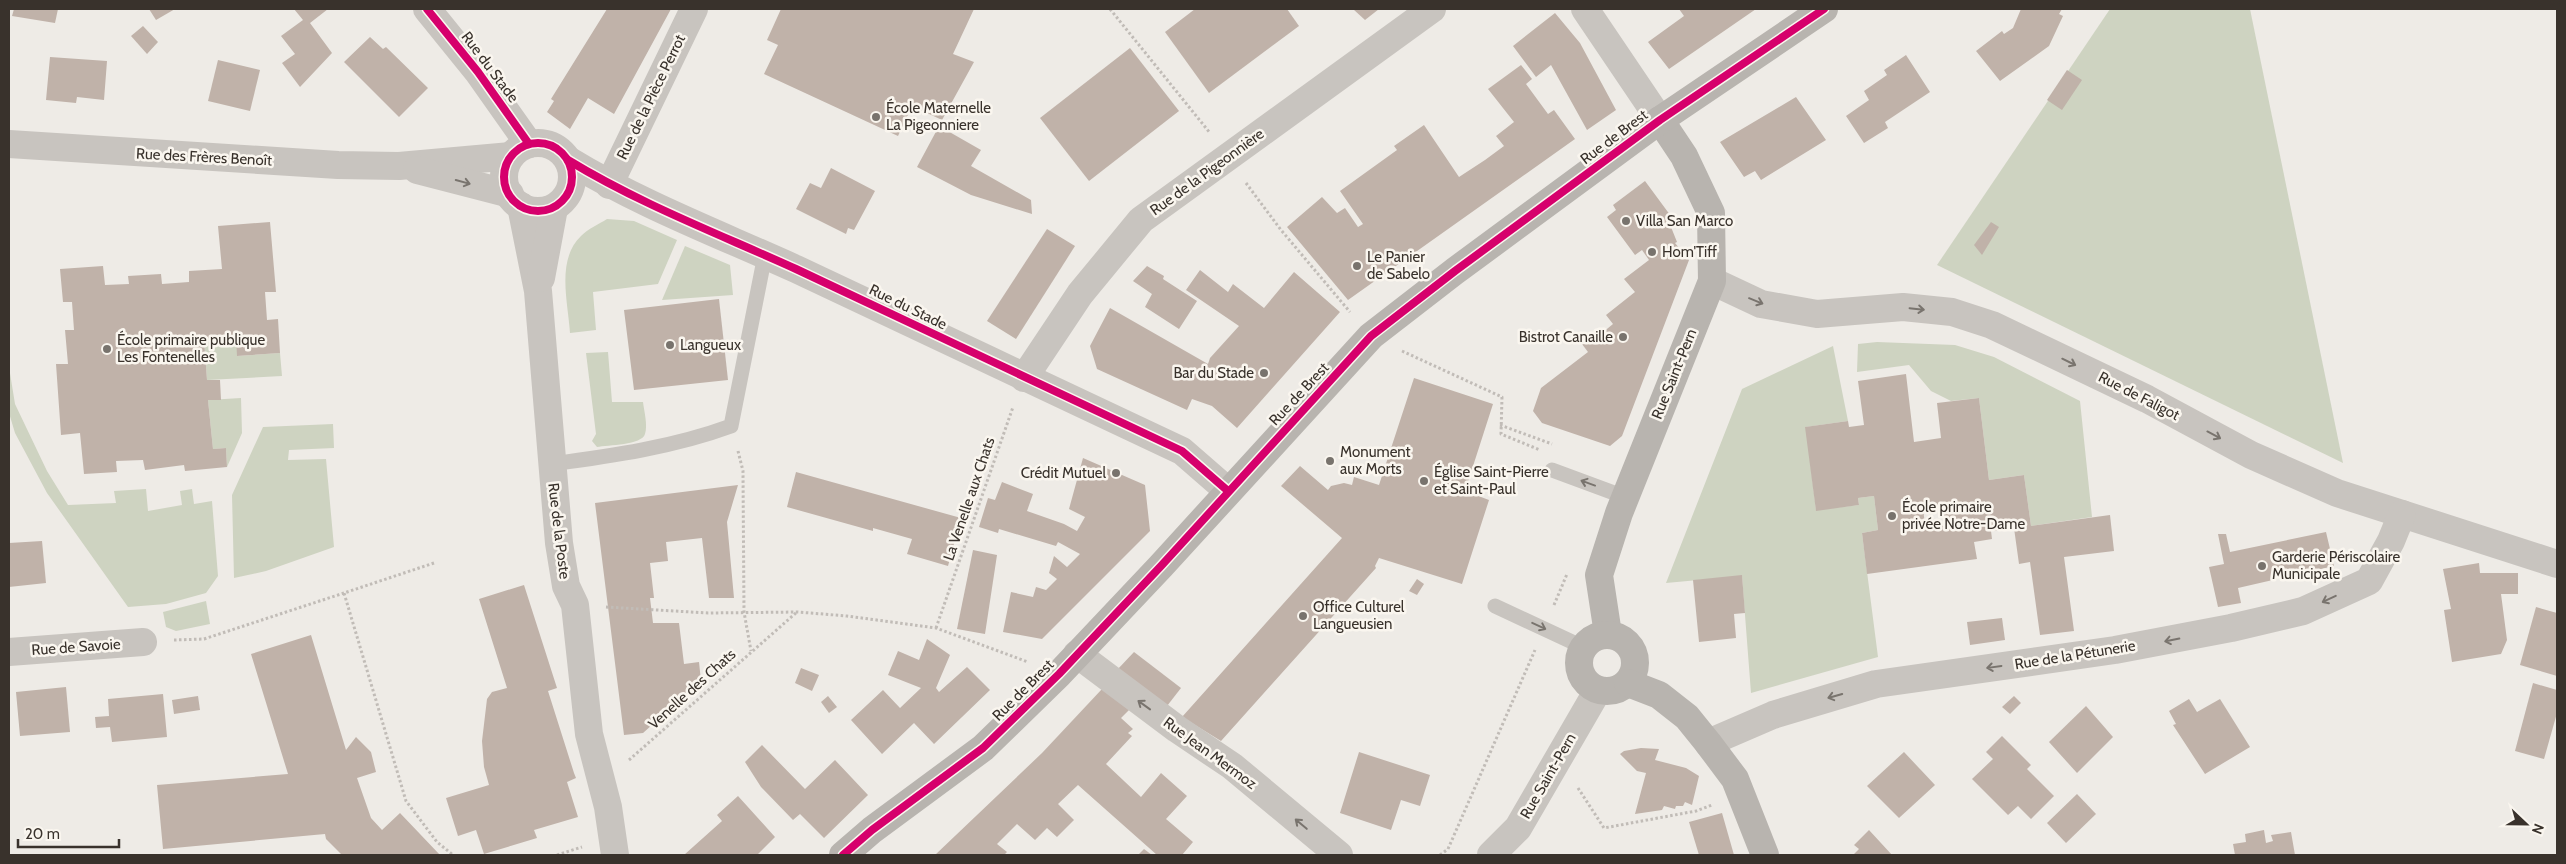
<svg xmlns="http://www.w3.org/2000/svg" width="2566" height="864" viewBox="0 0 2566 864" font-family="Cabin,sans-serif">
<style>
.green{fill:#ced3c1}
.building{fill:#c0b2a9;fill-rule:evenodd}
.lines{fill:none;stroke-linecap:round;stroke-linejoin:round}
.path{stroke:#c1bcb7;stroke-width:3;stroke-dasharray:2.5 2.5;stroke-linecap:butt}
.lane{stroke:#c8c4bf;stroke-width:15}
.street{stroke:#c8c4bf;stroke-width:28}
.secondary{stroke:#b8b4af;stroke-width:28}
.cycleway-casing{stroke:#faf6ef;stroke-width:11}
.cycleway{stroke:#d6006c;stroke-width:8}
.oneway{stroke:#79746e}
.poi-dot{fill:#78736d;stroke:#faf6ef;stroke-width:2}
.labels{text-anchor:middle;stroke-width:5;stroke-linejoin:round;paint-order:stroke}
.street-label{font-size:15px;fill:#39322c;stroke:#faf6ef}
.poi-label{font-size:15px;fill:#39322c;stroke:#faf6ef;text-anchor:start}
</style>
<rect width="100%" height="100%" fill="#eeebe6"/>
<!-- green -->
<g class="green">
<path d="M2110 9H2250L2343 463 1937 265Z"/>
<path d="M607 219 634 221 677 240 658 284 593 292 596 330 570 333C568 302 556 260 581 236 588 229 599 224 607 219Z"/>
<path d="M685 246 730 265 733 295 662 300Z"/>
<path d="M236 337 238 356 280 353 282 376 207 380 204 339Z"/>
<path d="M1877 342 1955 345 1994 357 2080 401 2092 517 2031 526 2024 475 1989 480 1979 398 1951 401 1931 391 1909 365 1857 372 1858 344Z"/>
<path d="M1833 346 1848 421 1806 427 1816 510 1859 505 1858 498 1874 496 1878 530 1862 533 1878 657 1751 693 1742 576 1666 583 1742 389Z"/>
<path d="M608 352 612 402H643C644 411 648 425 645 434 642 445 608 445 597 447L592 441 596 434 586 353Z"/>
<path d="M9 367 15 404 47 471 68 505 116 503 114 491 146 489 148 511 182 505 180 491 192 489 194 504 212 501 218 576 206 593 166 604 128 607 47 493 15 433 9 413Z"/>
<path d="M241 398 242 433 227 467 226 448 213 449 208 400Z"/>
<path d="M333 424 334 448 289 450 288 460 326 459 334 547 266 571 234 578 232 495 263 427Z"/>
<path d="M206 601 210 624 176 631 166 627 163 612Z"/>
</g>
<!-- building -->
<g class="building">
<path d="M14 9H58L55 23 12 16Z"/>
<path d="M149 9H175L156 20Z"/>
<path d="M294 9H328L310 23 332 53 300 87 282 63 295 54 281 36 303 20Z"/>
<path d="M607 9H671L614 114 588 98 570 129 547 112 554 101 551 99Z"/>
<path d="M781 9H974L953 54 974 62 942 120 912 106 898 136 764 74 778 45 767 40Z"/>
<path d="M1195 9H1287L1299 26 1209 93 1165 32Z"/>
<path d="M1353 9H1379L1365 20Z"/>
<path d="M1679 9H1756L1669 69 1648 42 1684 16Z"/>
<path d="M2021 9H2062L2059 14 2063 16 2049 46 2000 81 1976 51 2002 31 2004 34 2013 28Z"/>
<path d="M1555 13 1580 43 1616 110 1587 130 1551 65 1536 77 1513 46Z"/>
<path d="M143 26 158 42 147 54 131 36Z"/>
<path d="M370 37 383 49 386 47 428 88 399 117 344 62Z"/>
<path d="M1130 48 1179 111 1089 181 1040 118Z"/>
<path d="M1906 55 1930 92 1885 122 1888 128 1864 143 1846 116 1869 100 1864 91 1887 75 1884 70Z"/>
<path d="M50 57 107 61 104 100 77 97 76 103 46 100Z"/>
<path d="M218 60 260 70 250 111 208 101Z"/>
<path d="M1521 65 1532 79 1526 84 1548 114 1554 110 1575 139 1348 300 1287 227 1322 197 1337 213 1345 208 1358 227 1363 224 1340 191 1397 150 1394 146 1424 125 1459 177 1485 160 1504 146 1496 136 1514 122 1488 89Z"/>
<path d="M2067 70 2082 80 2062 110 2047 100Z"/>
<path d="M1796 97 1826 140 1761 180 1755 171 1744 177 1720 142Z"/>
<path d="M939 126 981 150 971 166 1031 200 1032 214 971 195 917 167Z"/>
<path d="M831 168 875 191 854 230 848 228 846 234 796 209 810 183 821 188Z"/>
<path d="M1645 181 1676 223 1671 227 1677 242 1675 243 1689 260 1622 436 1610 446 1542 423 1533 411 1541 388 1588 352 1582 344 1593 335 1596 338 1613 324 1606 315 1635 292 1624 279 1649 260 1642 250 1635 255 1607 217 1616 210 1613 205Z"/>
<path d="M270 222 276 292H265L267 320 278 319 280 353 237 356 236 337 204 339 207 380H220L221 400H208L213 449 226 448 227 467 185 471 184 465 145 470 143 460 116 461 117 472 84 474 80 433 61 435 56 364H68L65 330H74L72 302H63L60 269 103 266 105 285 129 284 128 276 161 274 162 284 189 282V271L222 269 218 226Z"/>
<path d="M1991 222 1999 227 1982 255 1974 245Z"/>
<path d="M1047 229 1075 246 1016 339 987 321Z"/>
<path d="M1147 266 1164 276 1163 279 1197 301 1179 329 1145 307 1152 294 1133 281Z"/>
<path d="M1200 270 1228 292 1233 284 1264 308 1294 272 1340 312 1237 428 1212 406 1192 399 1187 410 1097 369 1090 346 1110 308 1208 364 1210 358 1239 326 1186 290Z"/>
<path d="M719 299 728 380 634 390 624 310Z"/>
<path d="M1906 374 1914 442 1941 438 1937 403 1979 398 1989 480 2024 475 2031 526 2110 515 2114 551 2064 557 2074 631 2040 635 2030 562 2019 564 2014 528 1991 531 1992 539 1974 542 1977 559 1867 574 1862 533 1878 530 1874 496 1858 498 1859 505 1816 511 1805 427 1848 421 1849 427 1864 425 1858 381ZM1941 505 1944 523 1925 525 1923 508Z"/>
<path d="M1414 378 1493 404 1465 491 1489 500 1462 584 1379 558 1375 566 1376 568 1221 741 1182 717 1342 538 1281 486 1300 466 1328 490 1331 486 1344 483 1352 485 1354 477 1379 485Z"/>
<path d="M1083 458 1145 485 1150 531 1042 639 1003 632 1011 592 1033 597 1036 587 1046 590 1057 579 1049 573 1054 556 1067 567 1080 554 1058 542 1056 546 999 529 998 533 979 527 988 498 995 500 1002 482 1033 494 1027 511 1064 524 1077 531 1085 517 1069 509Z"/>
<path d="M796 472 961 518 948 566 907 554 912 539 873 528V531L787 507Z"/>
<path d="M738 485 727 522 734 598H709L702 538 666 542 668 561 650 563 654 598H650L653 623H679L684 664 699 662 701 681 643 733 624 735 595 503Z"/>
<path d="M2326 532 2334 566 2238 588 2241 603 2218 607 2209 567 2224 564 2218 534H2226L2230 552Z"/>
<path d="M42 541 46 583 9 587V543Z"/>
<path d="M973 550 997 555 985 634 957 629Z"/>
<path d="M2479 563 2480 573H2518V594H2501L2507 640 2501 654 2452 662 2444 610 2451 609 2443 569Z"/>
<path d="M1742 575 1745 613 1734 614 1736 638 1699 642 1693 580Z"/>
<path d="M1417 579 1424 584 1417 595 1409 591Z"/>
<path d="M524 585 557 688 548 691 574 773 576 778 567 782 578 817 534 830 537 838 484 854 476 830 458 836 446 798 489 785 484 767 482 741 487 699 492 692 507 688 479 599Z"/>
<path d="M2536 607 2557 613V676L2520 665Z"/>
<path d="M2002 618 2005 640 1970 645 1967 622Z"/>
<path d="M311 635 346 750 356 737 371 752 376 772 357 778 371 818 382 830 400 813 440 855H342L326 839 325 834 163 849 157 785 288 774 251 654Z"/>
<path d="M927 639 950 655 936 688 939 692 967 667 990 690 934 744 914 723 882 754 851 720 883 690 900 708 921 688 888 675 898 651 919 660Z"/>
<path d="M1134 652 1181 688 1167 706 1117 670Z"/>
<path d="M801 668 819 675 812 691 795 683Z"/>
<path d="M2533 683 2557 690V713L2544 759 2515 751Z"/>
<path d="M66 687 70 732 20 736 16 692Z"/>
<path d="M1102 689 1131 708 1121 718 1133 729 1128 733 1132 736 1106 764 1141 797 1161 773 1187 796 1166 819 1193 842 1182 855H1157L1078 785 1058 804 1074 820 1057 837 1047 828 1035 840 1017 824 997 844 1007 852 1004 855H935L1042 753Z"/>
<path d="M163 694 167 737 112 742 110 727 96 728 95 717 109 716 108 699Z"/>
<path d="M198 696 200 710 174 714 172 700Z"/>
<path d="M828 696 837 707 829 713 821 702Z"/>
<path d="M2014 696 2021 703 2010 714 2002 707Z"/>
<path d="M2189 699 2197 712 2220 699 2250 747 2205 774 2173 725 2176 724 2169 711Z"/>
<path d="M2086 706 2113 737 2077 773 2049 742Z"/>
<path d="M2002 736 2031 765 2027 769 2054 796 2031 819 2018 806 2008 815 1972 779 1993 759 1986 752Z"/>
<path d="M762 745 805 789 835 760 868 795 824 838 800 814 793 820 761 787 745 762Z"/>
<path d="M1641 748 1659 749 1655 760 1686 768 1699 776 1692 805 1685 802 1683 806H1676L1675 809 1664 806 1662 810 1635 814 1646 773 1637 771 1620 754 1624 751Z"/>
<path d="M1359 752 1430 775 1420 806 1401 800 1391 830 1340 813Z"/>
<path d="M1904 752 1935 785 1899 818 1867 786Z"/>
<path d="M2077 794 2096 814 2066 843 2047 823Z"/>
<path d="M738 796 775 837 757 855H684L722 821 717 815Z"/>
<path d="M1722 813 1734 855H1699L1689 822Z"/>
<path d="M1869 830 1892 855H1853L1859 849 1854 845Z"/>
<path d="M2264 830 2266 843 2273 841 2271 835 2291 832 2295 855H2235L2233 844 2246 842 2245 834Z"/>
<path d="M1144 849 1152 855H1138Z"/>
</g>
<g class="lines">
<!-- path -->
<g class="path">
<path d="M1110 9 1210 133"/>
<path d="M1246 183 1281 230 1350 312"/>
<path d="M1402 351 1502 397 1501 434 1540 450"/>
<path d="M1500 425 1552 444"/>
<path d="M738 451 743 471 744 612 751 651"/>
<path d="M434 563 344 593 406 801 437 842 453 855"/>
<path d="M1554 605 1567 574"/>
<path d="M606 607 708 613 798 612 847 616 936 628 1028 662"/>
<path d="M936 628 1013 407"/>
<path d="M174 640 204 639 344 593"/>
<path d="M629 760 797 612"/>
<path d="M1578 788 1604 828 1696 811 1712 805"/>
<path d="M557 855 582 847"/>
<path d="M1440 855 1448 849 1535 650"/>
</g>
<!-- lane -->
<g class="lane">
<path d="M551 464C612 456 674 447 731 426L765 255"/>
<path d="M1552 470 1625 497"/>
<path d="M1495 606 1583 647"/>
</g>
<!-- street -->
<g class="street">
<path d="M427 9 478 72 529 144"/>
<path d="M1585 9 1660 120"/>
<circle cx="538" cy="177" r="34"/>
<path d="M9 144 338 165 399 166 511 156"/>
<path d="M568 160C640 204 719 234 796 269 925 329 1053 391 1182 451L1228 491"/>
<path d="M417 170 510 194"/>
<path d="M609 185 694 9"/>
<path d="M521 206 538 291 559 543 566 586 575 605 589 734 608 807 615 855"/>
<path d="M541 278 554 208"/>
<path d="M1712 281 1761 304 1817 314 1903 307 1952 312 1992 325 2147 399 2251 455 2337 493 2557 564"/>
<path d="M1024 378 1080 294 1141 220 1432 9"/>
<path d="M9 652 143 642"/>
<path d="M1077 654 1177 729 1232 766 1339 855"/>
<path d="M1708 743 1773 715 1876 684 2115 650 2231 628 2303 611 2369 581 2391 541 2402 514"/>
<path d="M1491 855 1518 828 1598 690"/>
</g>
<!-- secondary -->
<g class="secondary">
<path d="M1608 634 1599 575 1619 513 1712 281 1711 213 1684 156 1660 120"/>
<circle cx="1607" cy="663" r="28"/>
<path d="M1628 683 1659 695 1687 717 1708 743 1735 779 1765 855"/>
<path d="M843 855 872 830 983 748 1059 674 1161 566 1371 336 1455 271 1660 120 1824 9"/>
</g>
<!-- cycleway casing -->
<g class="cycleway-casing">
<g id="cycleway">
<path d="M427 9 478 72 529 144"/>
<circle cx="538" cy="177" r="34"/>
<path d="M568 160C640 204 719 234 796 269 925 329 1053 391 1182 451L1228 491"/>
<path d="M843 855 872 830 983 748 1059 674 1161 566 1371 336 1455 271 1660 120 1824 9"/>
</g>
</g>
<!-- cycleway -->
<use href="#cycleway" class="cycleway"/>
</g>
<!-- one-way arrows -->
<defs><path id="oneway-shaft" d="M-6 0H5M1.5-3L5.5 0L1.5 3" fill="none" stroke-width="1.6" stroke-linecap="round" stroke-linejoin="round" transform="scale(1.25)"/></defs>
<g class="oneway">
<use href="#oneway-shaft" transform="translate(463 182) rotate(15)"/>
<use href="#oneway-shaft" transform="translate(1756 301) rotate(22)"/>
<use href="#oneway-shaft" transform="translate(1917 309) rotate(6)"/>
<use href="#oneway-shaft" transform="translate(2069 362) rotate(26)"/>
<use href="#oneway-shaft" transform="translate(2214 435) rotate(28)"/>
<use href="#oneway-shaft" transform="translate(1588 483) rotate(-160)"/>
<use href="#oneway-shaft" transform="translate(2329 599) rotate(155)"/>
<use href="#oneway-shaft" transform="translate(1539 626) rotate(25)"/>
<use href="#oneway-shaft" transform="translate(2172 640) rotate(169)"/>
<use href="#oneway-shaft" transform="translate(1994 667) rotate(172)"/>
<use href="#oneway-shaft" transform="translate(1835 696) rotate(164)"/>
<use href="#oneway-shaft" transform="translate(1144 705) rotate(-144)"/>
<use href="#oneway-shaft" transform="translate(1301 824) rotate(-140)"/>
</g>
<!-- markers -->
<g class="poi-dot">
<circle cx="876" cy="117" r="5"/>
<circle cx="1626" cy="221" r="5"/>
<circle cx="1652" cy="252" r="5"/>
<circle cx="1357" cy="266" r="5"/>
<circle cx="1623" cy="337" r="5"/>
<circle cx="670" cy="345" r="5"/>
<circle cx="107" cy="349" r="5"/>
<circle cx="1264" cy="373" r="5"/>
<circle cx="1330" cy="461" r="5"/>
<circle cx="1116" cy="473" r="5"/>
<circle cx="1424" cy="481" r="5"/>
<circle cx="1892" cy="516" r="5"/>
<circle cx="2262" cy="566" r="5"/>
<circle cx="1303" cy="616" r="5"/>
</g>
<g class="labels">
<!-- street labels -->
<g class="street-label">
<text transform="translate(490 67) rotate(53)" y="5">Rue du Stade</text>
<text transform="translate(651 97) rotate(-64)" y="5">Rue de la Pièce Perrot</text>
<text transform="translate(1614 137) rotate(-37)" y="5">Rue de Brest</text>
<text transform="translate(204 157) rotate(3)" y="5">Rue des Frères Benoît</text>
<text transform="translate(1207 172) rotate(-36)" y="5">Rue de la Pigeonnière</text>
<text transform="translate(908 307) rotate(26)" y="5">Rue du Stade</text>
<text transform="translate(1674 374) rotate(-68)" y="5">Rue Saint-Pern</text>
<text transform="translate(1299 394) rotate(-47)" y="5">Rue de Brest</text>
<text transform="translate(2139 396) rotate(27)" y="5">Rue de Faligot</text>
<text transform="translate(969 499) rotate(-71)" y="5">La Venelle aux Chats</text>
<text transform="translate(559 531) rotate(83)" y="5">Rue de la Poste</text>
<text transform="translate(76 647) rotate(-4)" y="5">Rue de Savoie</text>
<text transform="translate(2075 655) rotate(-9)" y="5">Rue de la Pétunerie</text>
<text transform="translate(692 689) rotate(-42)" y="5">Venelle des Chats</text>
<text transform="translate(1023 690) rotate(-45)" y="5">Rue de Brest</text>
<text transform="translate(1210 753) rotate(36)" y="5">Rue Jean Mermoz</text>
<text transform="translate(1548 776) rotate(-60)" y="5">Rue Saint-Pern</text>
</g>
<!-- poi labels -->
<g class="poi-label">
<text x="886" y="113">École Maternelle<tspan x="886" dy="17">La Pigeonniere</tspan></text>
<text x="1636" y="226">Villa San Marco</text>
<text x="1662" y="257">Hom'Tiff</text>
<text x="1367" y="262">Le Panier<tspan x="1367" dy="17">de Sabelo</tspan></text>
<text x="1613" y="342" text-anchor="end">Bistrot Canaille</text>
<text x="117" y="345">École primaire publique<tspan x="117" dy="17">Les Fontenelles</tspan></text>
<text x="680" y="350">Langueux</text>
<text x="1254" y="378" text-anchor="end">Bar du Stade</text>
<text x="1340" y="457">Monument<tspan x="1340" dy="17">aux Morts</tspan></text>
<text x="1434" y="477">Église Saint-Pierre<tspan x="1434" dy="17">et Saint-Paul</tspan></text>
<text x="1106" y="478" text-anchor="end">Crédit Mutuel</text>
<text x="1902" y="512">École primaire<tspan x="1902" dy="17">privée Notre-Dame</tspan></text>
<text x="2272" y="562">Garderie Périscolaire<tspan x="2272" dy="17">Municipale</tspan></text>
<text x="1313" y="612">Office Culturel<tspan x="1313" dy="17">Langueusien</tspan></text>
</g>
</g>
<!-- border -->
<rect width="2566" height="864" fill="none" stroke="#39322c" stroke-width="20"/>
<!-- north arrow -->
<g transform="translate(2526 824) rotate(112)" stroke="#faf6ef" stroke-width="4" paint-order="stroke">
<path d="M0-4L9 19L0 12L-9 19Z" fill="#39322c"/>
<text y="-8" font-size="14" font-weight="bold" text-anchor="middle" fill="#39322c">N</text>
</g>
<!-- scale -->
<path d="M18 839v8h101v-8" fill="none" stroke="#39322c" stroke-width="2.5"/>
<text x="25" y="839" font-size="15" fill="#39322c" stroke="#faf6ef" stroke-width="4" paint-order="stroke">20 m</text>
</svg>
